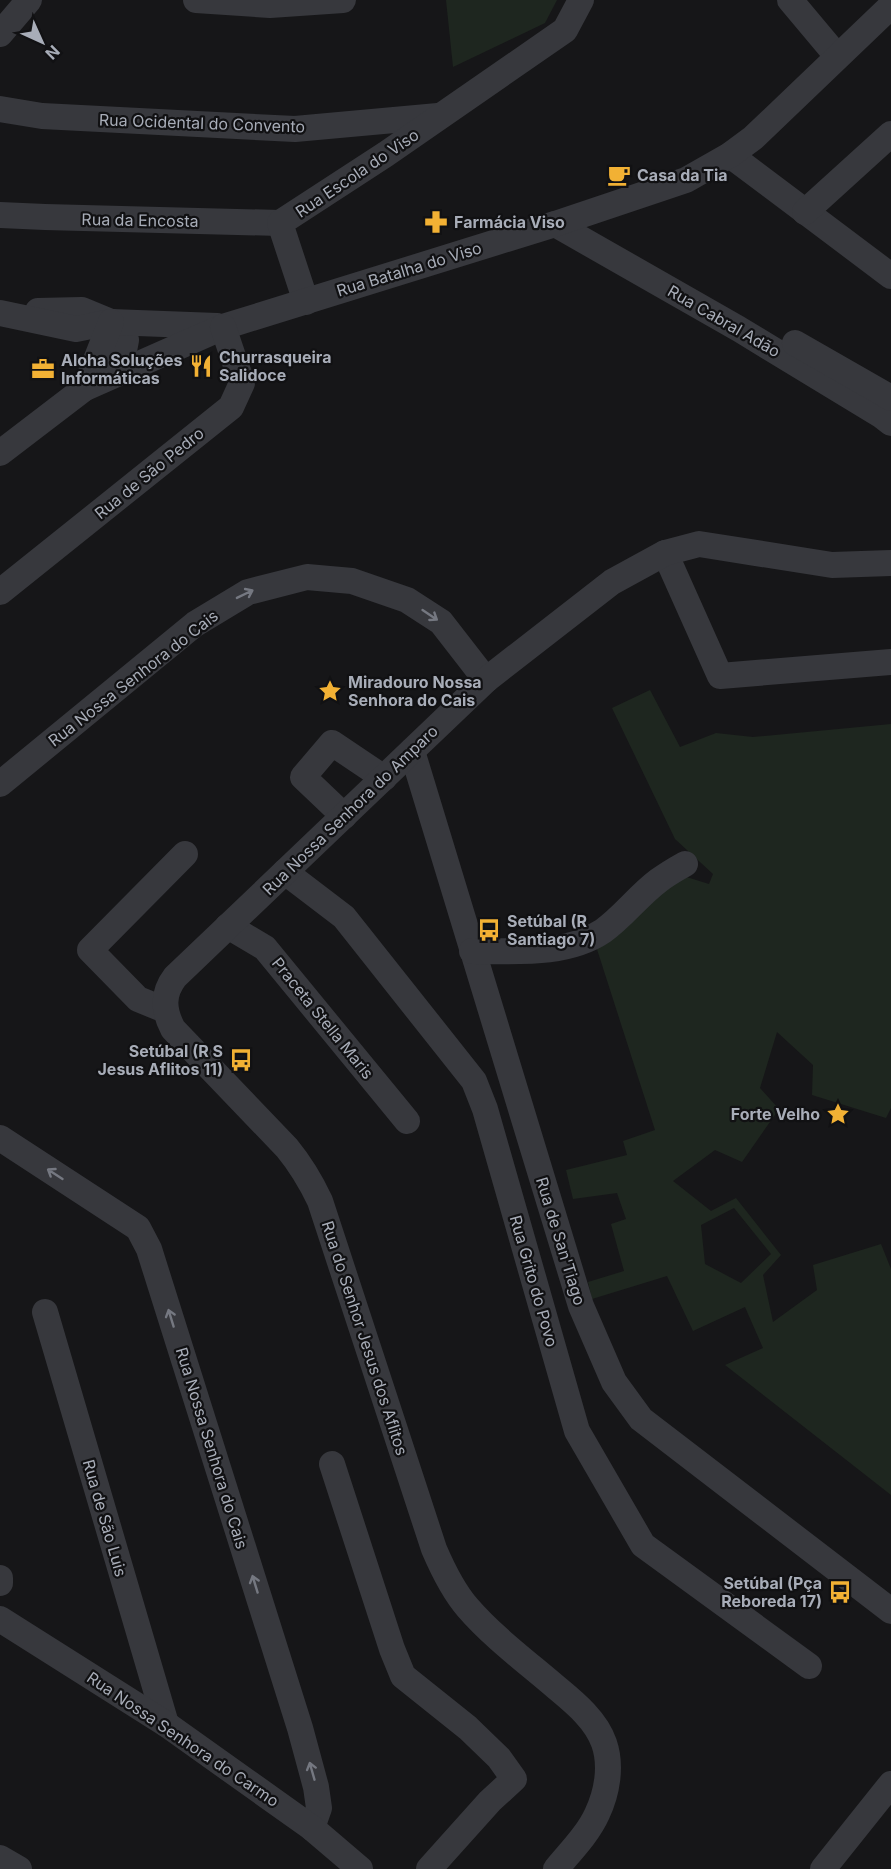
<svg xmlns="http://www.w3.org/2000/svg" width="891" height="1869" viewBox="0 0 891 1869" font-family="Inter,sans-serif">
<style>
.green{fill:#1e261f;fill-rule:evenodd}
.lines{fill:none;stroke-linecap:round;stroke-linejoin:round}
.minor{stroke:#37383d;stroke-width:26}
.oneway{stroke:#757881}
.labels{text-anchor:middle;stroke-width:4.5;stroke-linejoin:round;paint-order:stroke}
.street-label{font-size:16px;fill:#a8adb8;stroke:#111113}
.poi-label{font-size:16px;font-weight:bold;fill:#a8adb8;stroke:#111113;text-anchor:start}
</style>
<rect width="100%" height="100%" fill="#161618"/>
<!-- green -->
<g class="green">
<path d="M446 0H557L545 23 453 67Z"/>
<path d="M650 690 680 747 716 733 753 737 891 724V1108L886 1118 812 1095 813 1065 777 1032 760 1088 779 1109 742 1162 715 1150 673 1181 711 1211 736 1198 781 1255 763 1275 773 1322 817 1290 813 1265 881 1244 891 1269V1495L725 1365 763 1348 745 1307 693 1331 667 1276 592 1299 588 1282 624 1271 611 1224 626 1219 617 1193 573 1199 566 1170 627 1155 623 1141 655 1130 595 943 680 875 709 884 713 874 675 839 612 708ZM734 1208 771 1254 741 1283 705 1264 701 1225Z"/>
</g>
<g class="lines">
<!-- minor -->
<g class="minor">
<path d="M196 0 270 5 343 0"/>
<path d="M790 0 837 56"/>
<path d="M0 34 29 0"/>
<path d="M0 109 42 116 295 129 438 116"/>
<path d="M730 155 891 276"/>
<path d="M805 212 891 134"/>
<path d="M0 215 45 217 280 223"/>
<path d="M555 224 739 329 882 416 891 423"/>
<path d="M306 302 280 223 386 154 565 30 581 0"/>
<path d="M38 311 82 310 111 322 126 340 120 372"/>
<path d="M0 313 76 329 111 322 217 326"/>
<path d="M795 343 891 398"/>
<path d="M85 388 111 322"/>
<path d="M0 453 85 388 223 327 555 224 686 180 730 155 753 138 891 6"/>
<path d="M665 553 720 676 891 662"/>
<path d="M0 592 231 407 242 383 223 327"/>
<path d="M412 751 581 1306 614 1382 641 1419 891 1611"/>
<path d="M0 784 195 624 248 592 307 577 352 581 407 600 441 622 486 680"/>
<path d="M344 816 303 777 332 743 384 778"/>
<path d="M285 872 344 917 474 1081 485 1109 577 1431 643 1545 809 1666"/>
<path d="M228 926 265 948 407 1121"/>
<path d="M472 951C514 951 566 956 603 931 623 917 638 896 658 881 666 875 676 869 685 864"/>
<path d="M165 1010 138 999 90 950 185 854"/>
<path d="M0 1138 138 1228 149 1249 300 1728 316 1787 319 1808 312 1828"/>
<path d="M45 1312 166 1724"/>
<path d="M332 1464 392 1649 403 1676 468 1728 499 1758 514 1779 490 1801 429 1869"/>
<path d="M0 1578V1583"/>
<path d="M0 1619 166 1724 312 1828 360 1869"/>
<path d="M0 1858 19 1869"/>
<path d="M556 1869C570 1852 588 1834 597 1814 607 1793 612 1766 604 1743 596 1720 575 1703 557 1688 528 1663 493 1637 468 1608 453 1591 443 1570 434 1549L320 1201C311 1182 301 1165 287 1148L173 1029C163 1010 162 994 175 977L486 680 612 582 665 553 699 544 832 565 891 563"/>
<path d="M823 1869 891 1784"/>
</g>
</g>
<!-- one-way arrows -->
<defs><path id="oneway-shaft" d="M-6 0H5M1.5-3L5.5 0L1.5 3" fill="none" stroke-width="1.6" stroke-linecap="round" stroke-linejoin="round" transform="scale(1.5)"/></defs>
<g class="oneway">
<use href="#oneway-shaft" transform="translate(245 594) rotate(-26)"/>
<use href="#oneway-shaft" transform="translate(430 615) rotate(34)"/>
<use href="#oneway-shaft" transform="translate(55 1174) rotate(-147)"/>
<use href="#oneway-shaft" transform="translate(171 1318) rotate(-107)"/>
<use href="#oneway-shaft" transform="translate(255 1584) rotate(-107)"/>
<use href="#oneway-shaft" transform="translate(312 1771) rotate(-106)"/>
</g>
<!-- icons -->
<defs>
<g id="cafe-bare" transform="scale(1.8)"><path d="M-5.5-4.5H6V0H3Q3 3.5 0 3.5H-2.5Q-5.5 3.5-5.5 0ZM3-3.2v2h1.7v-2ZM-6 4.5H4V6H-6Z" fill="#f2b134" stroke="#111113" stroke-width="2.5" paint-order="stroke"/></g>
<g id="pharmacy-bare" transform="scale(1.8)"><path d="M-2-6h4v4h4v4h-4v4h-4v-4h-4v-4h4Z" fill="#f2b134" stroke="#111113" stroke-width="2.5" paint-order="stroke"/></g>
<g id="restaurant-bare" transform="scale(1.8)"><path d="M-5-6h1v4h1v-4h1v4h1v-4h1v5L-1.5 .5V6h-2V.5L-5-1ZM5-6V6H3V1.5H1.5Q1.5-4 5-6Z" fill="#f2b134" stroke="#111113" stroke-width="2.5" paint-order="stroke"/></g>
<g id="office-bare" transform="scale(1.8)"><path d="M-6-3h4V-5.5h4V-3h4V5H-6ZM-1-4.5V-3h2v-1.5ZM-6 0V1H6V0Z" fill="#f2b134" stroke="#111113" stroke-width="2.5" paint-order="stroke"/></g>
<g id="sight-bare" transform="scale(1.8)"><path d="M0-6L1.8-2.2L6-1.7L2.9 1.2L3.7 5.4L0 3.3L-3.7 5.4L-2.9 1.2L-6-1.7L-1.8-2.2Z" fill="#f2b134" stroke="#111113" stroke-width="2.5" paint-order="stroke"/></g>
<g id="bus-bare" transform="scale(1.8)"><path d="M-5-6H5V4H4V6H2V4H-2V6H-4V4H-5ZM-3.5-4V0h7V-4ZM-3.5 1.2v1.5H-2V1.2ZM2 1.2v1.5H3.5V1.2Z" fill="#f2b134" stroke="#111113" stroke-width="2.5" paint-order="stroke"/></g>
</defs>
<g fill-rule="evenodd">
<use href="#cafe-bare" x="619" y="175"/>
<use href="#pharmacy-bare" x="436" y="222"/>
<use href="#restaurant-bare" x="201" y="366"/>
<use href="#office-bare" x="43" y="369"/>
<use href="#sight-bare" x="330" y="691"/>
<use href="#bus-bare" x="489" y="930"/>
<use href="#bus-bare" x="241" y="1060"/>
<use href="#sight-bare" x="838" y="1114"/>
<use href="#bus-bare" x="840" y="1592"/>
</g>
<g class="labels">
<!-- street labels -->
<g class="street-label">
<text transform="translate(202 123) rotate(2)" y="6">Rua Ocidental do Convento</text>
<text transform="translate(357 173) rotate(-34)" y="6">Rua Escola do Viso</text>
<text transform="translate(140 220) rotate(1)" y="6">Rua da Encosta</text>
<text transform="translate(409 269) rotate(-17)" y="6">Rua Batalha do Viso</text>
<text transform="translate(724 321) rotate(30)" y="6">Rua Cabral Adão</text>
<text transform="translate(149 473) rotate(-39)" y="6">Rua de São Pedro</text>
<text transform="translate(133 678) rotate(-38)" y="6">Rua Nossa Senhora do Cais</text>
<text transform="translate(350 810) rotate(-44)" y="6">Rua Nossa Senhora do Amparo</text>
<text transform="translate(323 1018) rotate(51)" y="6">Praceta Stella Maris</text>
<text transform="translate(561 1241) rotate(73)" y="6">Rua de San'Tiago</text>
<text transform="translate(534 1281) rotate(74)" y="6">Rua Grito do Povo</text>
<text transform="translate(365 1338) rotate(72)" y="6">Rua do Senhor Jesus dos Aflitos</text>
<text transform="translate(212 1448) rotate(73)" y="6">Rua Nossa Senhora do Cais</text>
<text transform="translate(105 1518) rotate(74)" y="6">Rua de São Luis</text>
<text transform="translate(183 1739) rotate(34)" y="6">Rua Nossa Senhora do Carmo</text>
</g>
<!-- poi labels -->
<g class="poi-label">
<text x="637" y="181">Casa da Tia</text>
<text x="454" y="228">Farmácia Viso</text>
<text x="219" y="363">Churrasqueira<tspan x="219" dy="18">Salidoce</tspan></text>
<text x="61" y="366">Aloha Soluções<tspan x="61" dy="18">Informáticas</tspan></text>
<text x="348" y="688">Miradouro Nossa<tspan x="348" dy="18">Senhora do Cais</tspan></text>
<text x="507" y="927">Setúbal (R<tspan x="507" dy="18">Santiago 7)</tspan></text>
<text x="223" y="1057" text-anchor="end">Setúbal (R S<tspan x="223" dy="18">Jesus Aflitos 11)</tspan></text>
<text x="820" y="1120" text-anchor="end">Forte Velho</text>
<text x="822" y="1589" text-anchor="end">Setúbal (Pça<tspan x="822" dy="18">Reboreda 17)</tspan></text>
</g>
</g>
<!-- north arrow -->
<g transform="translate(42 42) rotate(135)" stroke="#111113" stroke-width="4.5" paint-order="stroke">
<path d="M0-4.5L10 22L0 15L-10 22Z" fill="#a8adb8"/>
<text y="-9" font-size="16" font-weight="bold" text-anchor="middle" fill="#a8adb8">N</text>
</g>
</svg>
